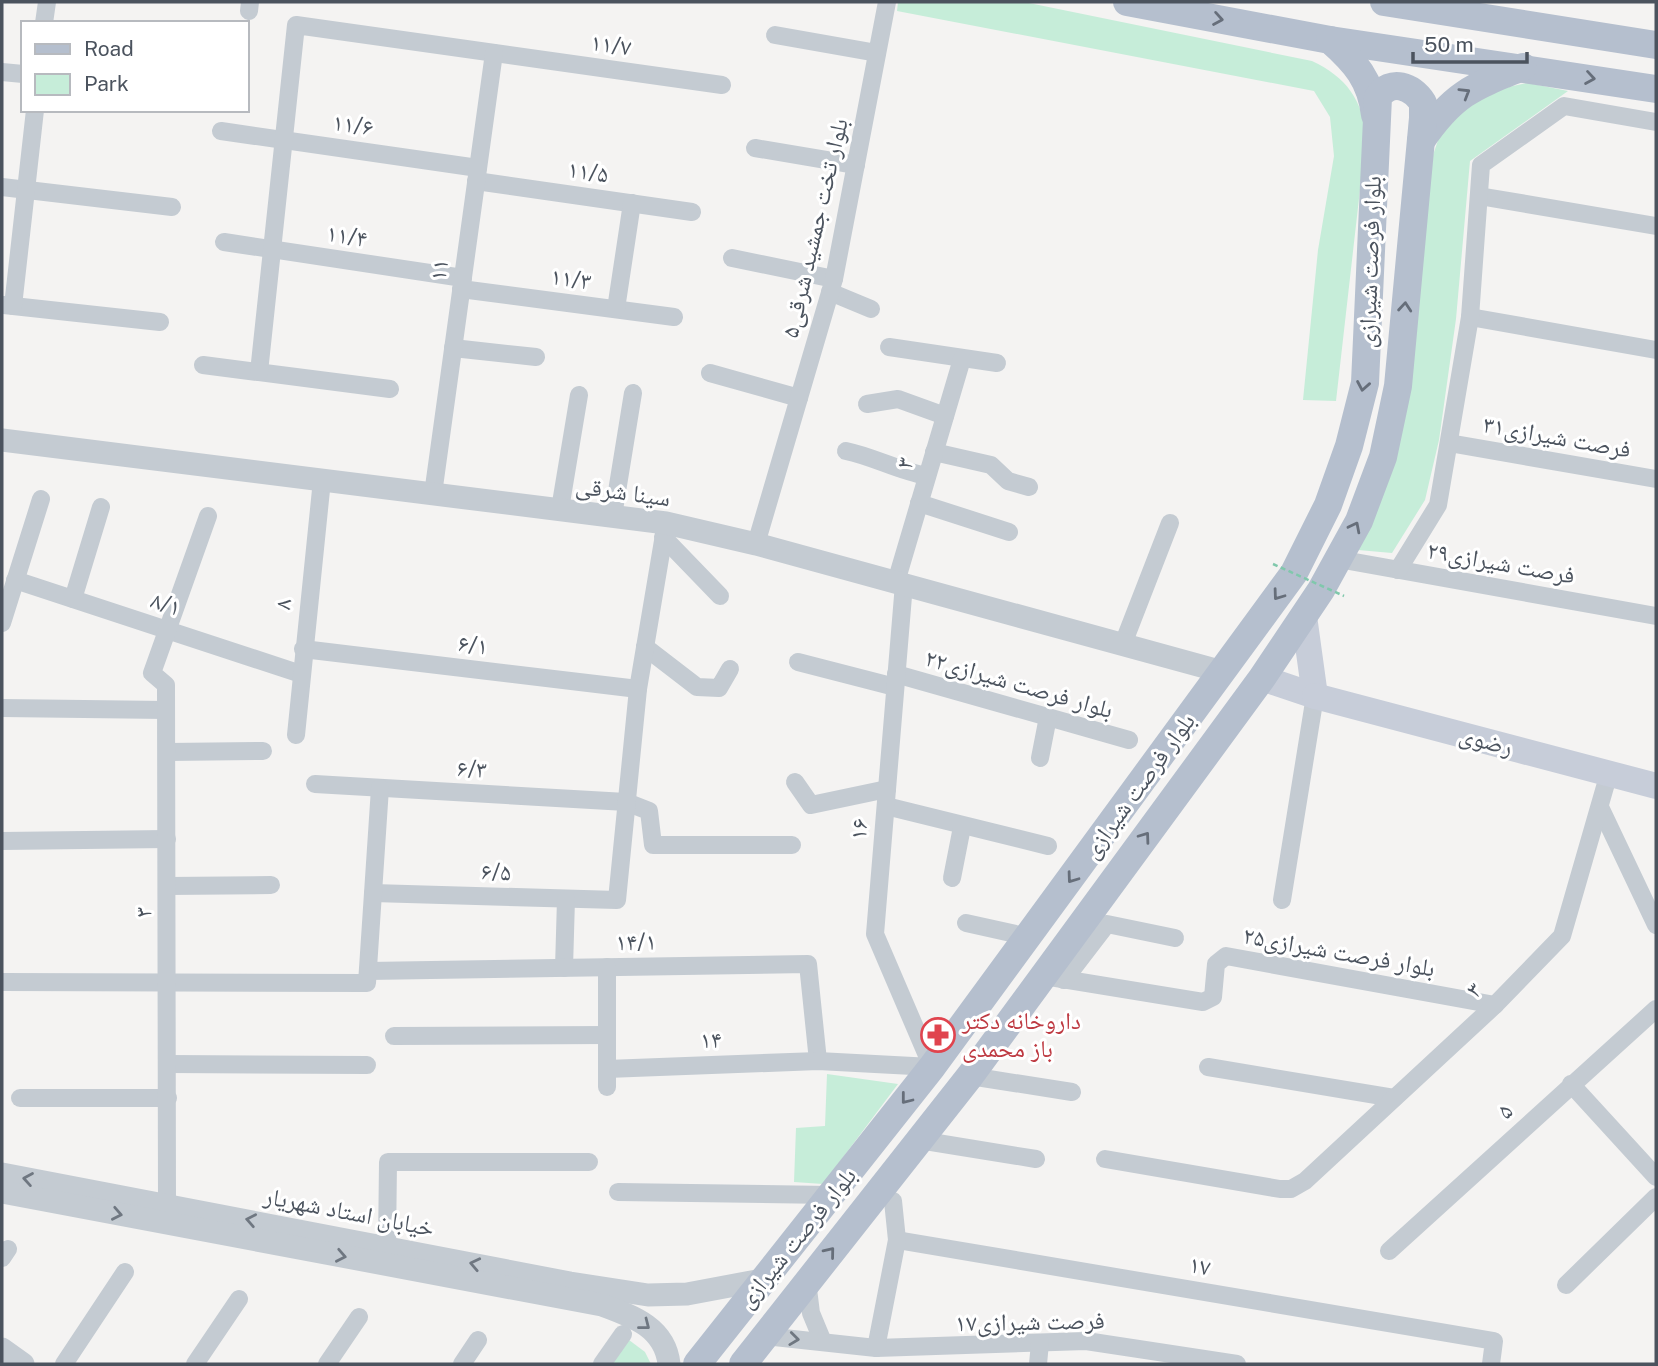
<svg xmlns="http://www.w3.org/2000/svg" width="1658" height="1366" viewBox="0 0 1658 1366" font-family="'Public Sans','Noto Naskh Arabic',sans-serif">
<style>
.green{fill:#c6edd9}
.lines{fill:none;stroke-linecap:round;stroke-linejoin:round}
.minor{stroke:#c4cbd2;stroke-width:18}
.tertiary{stroke:#c4cbd2;stroke-width:23}
.secondary{stroke:#c7cdd9;stroke-width:26}
.primary{stroke:#b5bfce;stroke-width:28}
.path-bridge{stroke:#80c8ac;stroke-width:2.5;stroke-dasharray:5 3.5;stroke-linecap:butt}
.oneway{stroke:#666e7a}
.oneway2{stroke:#6f7781}
.labels{text-anchor:middle;stroke-width:6;stroke-linejoin:round;paint-order:stroke}
.street-label{font-size:24px;fill:#4b535e;stroke:#fff}
.health-label{font-size:24px;fill:#be3a42;stroke:#fff;text-anchor:start}
</style>
<rect width="100%" height="100%" fill="#f4f3f2"/>
<!-- green -->
<g class="green">
<path d="M898 2H1024L1312 61C1346 77 1363 100 1366 137L1336 401 1303 400 1318 250 1334 156 1330 117 1314 91 897 11Z"/>
<path d="M1528 83 1568 91 1470 161 1456 319 1439 440 1425 500 1392 553 1358 550 1433 155C1438 141 1442 126 1451 115 1463 101 1510 85 1528 83Z"/>
<path d="M827 1074 898 1084 823 1184 794 1182 796 1128 825 1126Z"/>
<path d="M629 1340 645 1352 651 1364H612Z"/>
</g>
<g class="lines">
<!-- minor -->
<g class="minor">
<path d="M249 11 250 2"/>
<path d="M44 23 47 2"/>
<path d="M775 35 877 53"/>
<path d="M2 72 23 74"/>
<path d="M221 131 478 168"/>
<path d="M755 148 856 165"/>
<path d="M476 181 692 212"/>
<path d="M2 187 172 207"/>
<path d="M1479 196 1656 226"/>
<path d="M224 242 463 278"/>
<path d="M732 258 834 279"/>
<path d="M461 289 674 317"/>
<path d="M830 292 871 309"/>
<path d="M4 305 160 322"/>
<path d="M13 306 35 110"/>
<path d="M616 309 632 203"/>
<path d="M1470 317 1656 350"/>
<path d="M889 347 997 363"/>
<path d="M453 348 536 357"/>
<path d="M203 365 390 389"/>
<path d="M259 372 296 25 722 85"/>
<path d="M710 373 799 398"/>
<path d="M867 404 898 399 945 416"/>
<path d="M1449 443 1656 479"/>
<path d="M846 451C875 457 898 471 927 476"/>
<path d="M934 452 991 465 1008 481 1029 487"/>
<path d="M433 494 494 53"/>
<path d="M919 503 1009 532"/>
<path d="M560 509 579 395"/>
<path d="M613 516 633 393"/>
<path d="M663 537 720 596"/>
<path d="M756 544 834 279 887 2"/>
<path d="M1338 559 1656 616"/>
<path d="M1398 570 1438 505 1470 317 1481 165 1564 106 1656 122"/>
<path d="M15 580 301 674"/>
<path d="M896 582 962 359"/>
<path d="M73 599 101 507"/>
<path d="M2 623 41 499"/>
<path d="M1123 644 1170 523"/>
<path d="M645 647 697 687 719 688 730 669"/>
<path d="M303 649 638 689"/>
<path d="M798 662 895 687"/>
<path d="M896 674 1129 740"/>
<path d="M2 708 166 710"/>
<path d="M296 735 322 480"/>
<path d="M167 752 263 751"/>
<path d="M1040 758 1048 717"/>
<path d="M795 782 811 805 887 789"/>
<path d="M315 784 626 802 649 811 653 845H792"/>
<path d="M886 806 1048 846"/>
<path d="M1600 807 1656 925"/>
<path d="M2 841 167 839"/>
<path d="M952 878 962 827"/>
<path d="M167 886 271 885"/>
<path d="M373 893 617 900 638 689 666 523"/>
<path d="M1282 900 1315 696"/>
<path d="M966 923 1029 937"/>
<path d="M564 968 566 899"/>
<path d="M368 971 808 964 818 1061"/>
<path d="M1044 976 1203 1002 1213 997 1216 964 1226 956 1495 1005"/>
<path d="M1064 980 1107 924 1175 938"/>
<path d="M2 982 367 983 380 788"/>
<path d="M394 1036 607 1035"/>
<path d="M168 1064 367 1065"/>
<path d="M1208 1067 1394 1098"/>
<path d="M607 1069 818 1061 932 1067 875 934 904 584"/>
<path d="M970 1076 1072 1092"/>
<path d="M1571 1084 1656 1177"/>
<path d="M607 1087V967"/>
<path d="M20 1098H168"/>
<path d="M919 1140 1036 1159"/>
<path d="M1105 1159 1280 1189H1291L1305 1181 1495 1005 1562 936 1609 773"/>
<path d="M618 1192 831 1195"/>
<path d="M167 1204 166 685 152 673 208 516"/>
<path d="M897 1240 1494 1341 1491 1364"/>
<path d="M387 1246 388 1162H589"/>
<path d="M1389 1251 1656 1009"/>
<path d="M2 1258 8 1249"/>
<path d="M807 1281 811 1313 823 1342"/>
<path d="M1566 1285 1656 1197"/>
<path d="M765 1336 876 1348 1086 1341 1237 1364"/>
<path d="M876 1348 897 1240 893 1201"/>
<path d="M64 1364 125 1272"/>
<path d="M195 1364 239 1299"/>
<path d="M327 1364 359 1317"/>
<path d="M462 1364 478 1340"/>
<path d="M602 1364 623 1334"/>
<path d="M1038 1364 1040 1343"/>
</g>
<!-- tertiary -->
<g class="tertiary">
<path d="M2 440 666 523 756 544 1223 672"/>
<path d="M2 1174 570 1283 648 1295 687 1294 762 1280"/>
<path d="M2 1192 602 1305C632 1316 665 1327 669 1364"/>
<path d="M2 1349 23 1364"/>
</g>
<!-- secondary -->
<g class="secondary">
<path d="M1262 678 1315 696 1304 616"/>
<path d="M1315 696 1656 786"/>
</g>
<!-- primary -->
<g class="primary">
<path d="M1127 2 1330 40 1656 89"/>
<path d="M1384 2 1656 45"/>
<path d="M1330 40C1355 62 1371 80 1375 115"/>
<path d="M1421 141C1453 94 1472 87 1523 67"/>
<path d="M697 1364 932 1067 1294 573 1328 505 1349 446 1365 383 1378 97C1391 78 1412 86 1423 103V118L1398 386 1383 457 1359 521 1321 590 1262 678 970 1076 743 1364"/>
</g>
<!-- path-bridge -->
<path class="path-bridge" d="M1273 564 1344 596"/>
</g>
<!-- one-way arrows -->
<defs><path id="oneway-chevron" d="M-2-3.5L2.5 0L-2 3.5" fill="none" stroke-width="1.6" stroke-linecap="round" stroke-linejoin="round" transform="scale(1.75)"/></defs>
<g class="oneway">
<use href="#oneway-chevron" transform="translate(1218 19) rotate(10)"/>
<use href="#oneway-chevron" transform="translate(1590 78) rotate(9)"/>
<use href="#oneway-chevron" transform="translate(1465 93) rotate(-31)"/>
<use href="#oneway-chevron" transform="translate(1405 307) rotate(-85)"/>
<use href="#oneway-chevron" transform="translate(1363 386) rotate(100)"/>
<use href="#oneway-chevron" transform="translate(1355 527) rotate(-63)"/>
<use href="#oneway-chevron" transform="translate(1278 595) rotate(126)"/>
<use href="#oneway-chevron" transform="translate(1145 837) rotate(-54)"/>
<use href="#oneway-chevron" transform="translate(1072 878) rotate(126)"/>
<use href="#oneway-chevron" transform="translate(906 1099) rotate(128)"/>
<use href="#oneway-chevron" transform="translate(830 1252) rotate(-51)"/>
</g>
<g class="oneway2">
<use href="#oneway-chevron" transform="translate(28 1179) rotate(-170)"/>
<use href="#oneway-chevron" transform="translate(117 1214) rotate(11)"/>
<use href="#oneway-chevron" transform="translate(251 1220) rotate(-169)"/>
<use href="#oneway-chevron" transform="translate(341 1256) rotate(11)"/>
<use href="#oneway-chevron" transform="translate(475 1264) rotate(-168)"/>
<use href="#oneway-chevron" transform="translate(645 1325) rotate(38)"/>
<use href="#oneway-chevron" transform="translate(794 1339) rotate(7)"/>
</g>
<!-- icons -->
<defs>
<g id="pharmacy-ring" transform="scale(1.75)"><circle r="9.5" fill="#fff" stroke="#e0444e" stroke-width="1.5"/><path d="M-2-6h4v4h4v4h-4v4h-4v-4h-4v-4h4Z" fill="#e0444e"/></g>
</defs>
<g fill-rule="evenodd">
<use href="#pharmacy-ring" x="938" y="1035"/>
</g>
<g class="labels">
<!-- street labels -->
<g class="street-label">
<text transform="translate(611 45) rotate(8)" y="8">۱۱/۷</text>
<text transform="translate(353 125) rotate(8)" y="8">۱۱/۶</text>
<text transform="translate(588 172) rotate(8)" y="8">۱۱/۵</text>
<text transform="translate(815 228) rotate(-77)" y="8">بلوار تخت جمشید شرقی۵</text>
<text transform="translate(347 236) rotate(9)" y="8">۱۱/۴</text>
<text transform="translate(1370 262) rotate(-88)" y="8">بلوار فرصت شیرازی</text>
<text transform="translate(439 270) rotate(-82)" y="8">۱۱</text>
<text transform="translate(571 279) rotate(8)" y="8">۱۱/۳</text>
<text transform="translate(1557 437) rotate(10)" y="8">فرصت شیرازی۳۱</text>
<text transform="translate(905 463) rotate(-74)" y="8">۳</text>
<text transform="translate(623 492) rotate(8)" y="8">سینا شرقی</text>
<text transform="translate(1501 563) rotate(10)" y="8">فرصت شیرازی۲۹</text>
<text transform="translate(166 604) rotate(18)" y="8">۸/۱</text>
<text transform="translate(283 604) rotate(-84)" y="8">۸</text>
<text transform="translate(473 645) rotate(7)" y="8">۶/۱</text>
<text transform="translate(1019 684) rotate(16)" y="8">بلوار فرصت شیرازی۲۲</text>
<text transform="translate(1486 741) rotate(15)" y="8">رضوی</text>
<text transform="translate(472 769) rotate(3)" y="8">۶/۳</text>
<text transform="translate(1139 786) rotate(-54)" y="8">بلوار فرصت شیرازی</text>
<text transform="translate(859 829) rotate(-85)" y="8">۱۶</text>
<text transform="translate(496 872) rotate(2)" y="8">۶/۵</text>
<text transform="translate(143 912) rotate(-90)" y="8">۳</text>
<text transform="translate(636 942) rotate(-1)" y="8">۱۴/۱</text>
<text transform="translate(1339 952) rotate(10)" y="8">بلوار فرصت شیرازی۲۵</text>
<text transform="translate(1474 990) rotate(-44)" y="8">۳</text>
<text transform="translate(711 1040) rotate(-2)" y="8">۱۴</text>
<text transform="translate(1505 1111) rotate(-43)" y="8">۵</text>
<text transform="translate(349 1212) rotate(11)" y="8">خیابان استاد شهریار</text>
<text transform="translate(797 1238) rotate(-51)" y="8">بلوار فرصت شیرازی</text>
<text transform="translate(1200 1266) rotate(10)" y="8">۱۷</text>
<text transform="translate(1030 1322) rotate(-1)" y="8">۱۷فرصت شیرازی</text>
</g>
<!-- health labels -->
<g class="health-label">
<text x="962" y="1029">داروخانه دکتر<tspan x="962" dy="28">باز محمدی</tspan></text>
</g>
</g>
<!-- border -->
<rect width="1658" height="1366" fill="none" stroke="#4b535e" stroke-width="7"/>
<!-- legend -->
<rect x="21" y="21" width="228" height="91" fill="#ffffff" stroke="#b7babf" stroke-width="2"/>
<rect x="35" y="44" width="35" height="10" fill="#b5bfce" stroke="#b7babf" stroke-width="2"/>
<text x="84" y="56" font-size="21" fill="#4b535e">Road</text>
<rect x="35" y="74" width="35" height="21" fill="#c6edd9" stroke="#b7babf" stroke-width="2"/>
<text x="84" y="91" font-size="21" fill="#4b535e">Park</text>
<!-- scale -->
<path d="M1413 52v10h114v-10" fill="none" stroke="#4b535e" stroke-width="3.5"/>
<text x="1424" y="52" font-size="21" fill="#4b535e" stroke="#ffffff" stroke-width="5" paint-order="stroke">50 m</text>
</svg>
